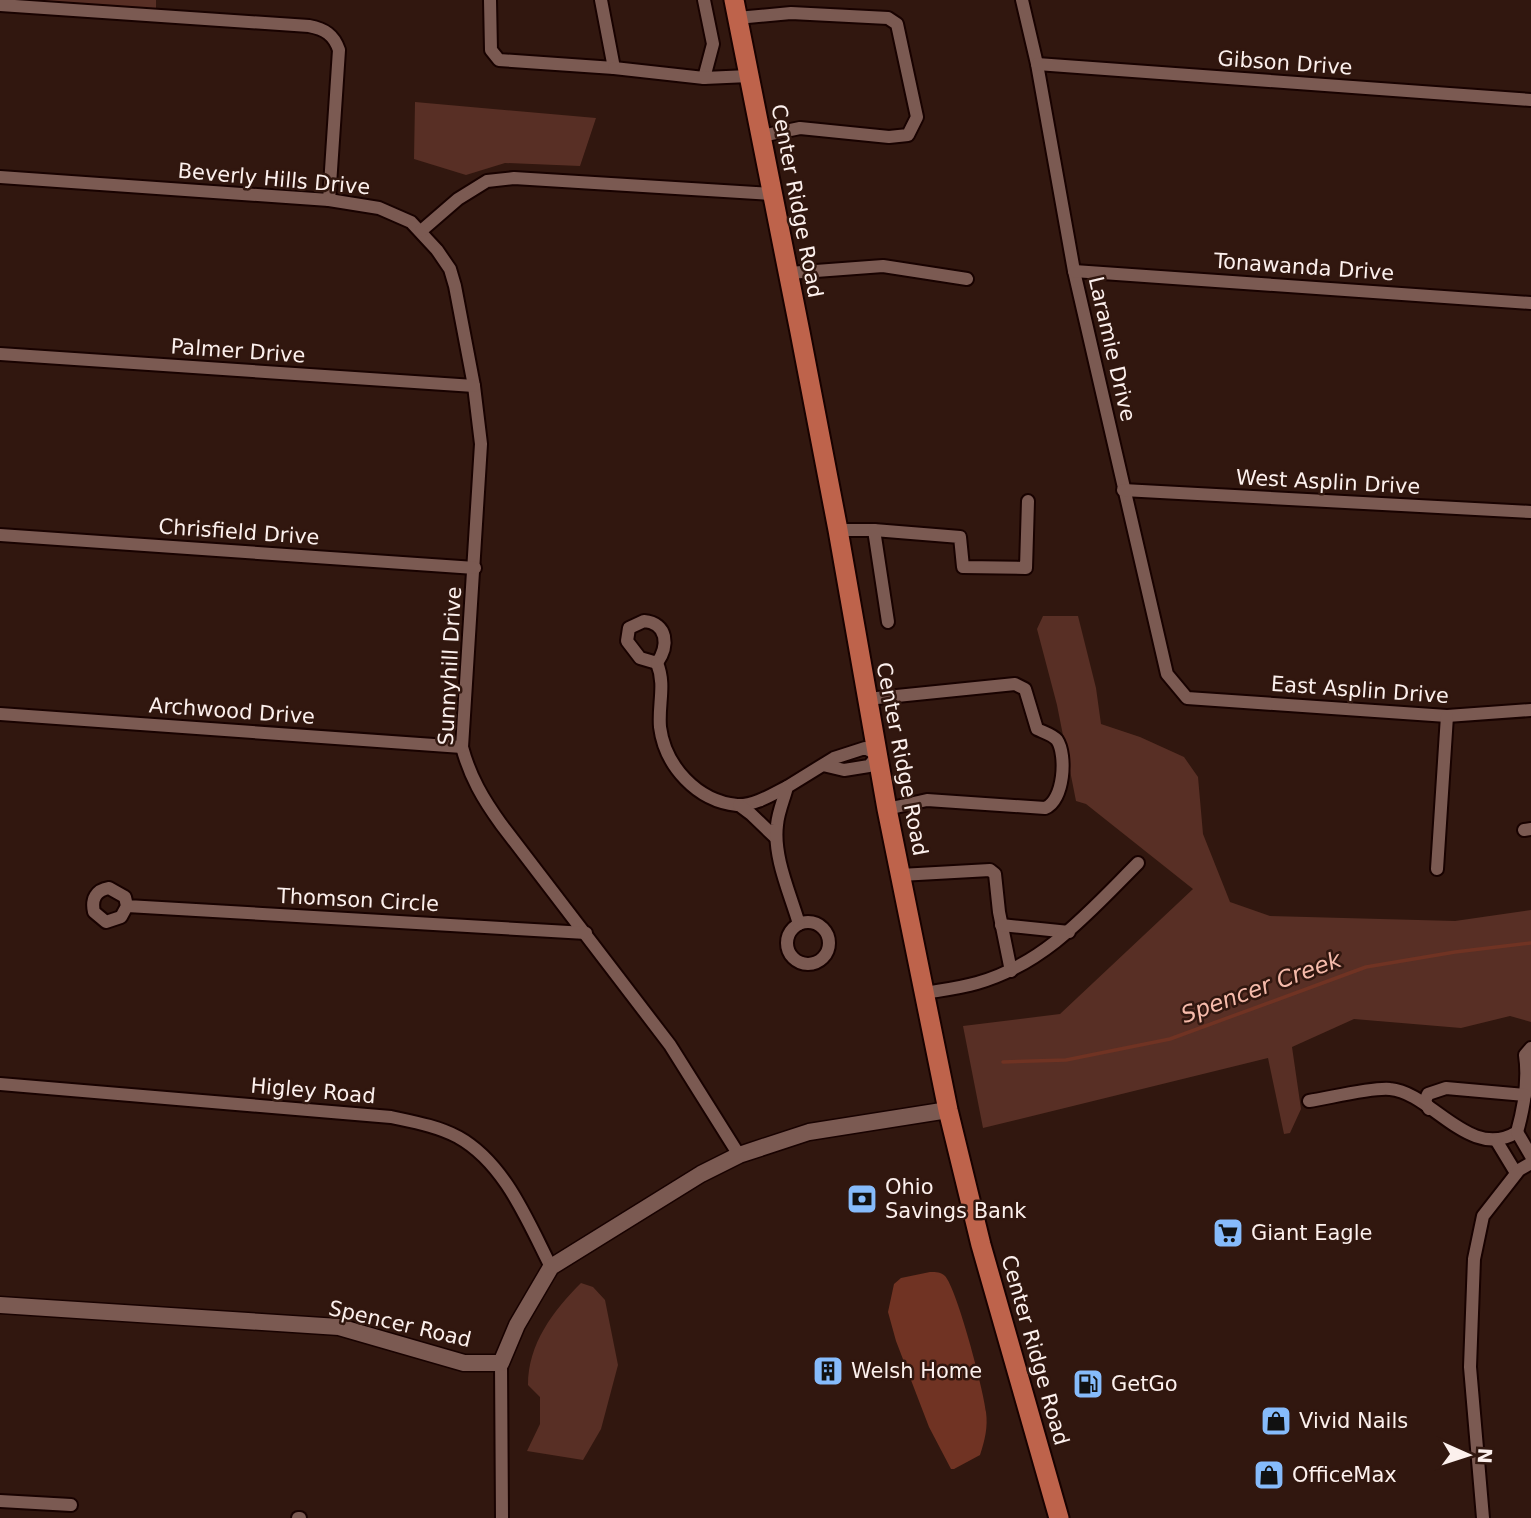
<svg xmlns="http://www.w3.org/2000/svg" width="1531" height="1518" viewBox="0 0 1531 1518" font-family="'DejaVu Sans',sans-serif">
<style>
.green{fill:#582f25}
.water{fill:#703323}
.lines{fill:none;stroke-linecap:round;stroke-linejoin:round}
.stream{stroke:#703323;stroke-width:3.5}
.street-casing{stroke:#180200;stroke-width:16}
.secondary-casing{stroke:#180200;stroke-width:19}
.primary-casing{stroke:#180200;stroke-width:23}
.street{stroke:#7b5a52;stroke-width:12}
.secondary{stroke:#7b5a52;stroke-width:16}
.primary{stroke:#be634b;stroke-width:19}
.labels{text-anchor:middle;stroke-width:5;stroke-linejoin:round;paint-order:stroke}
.street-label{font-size:21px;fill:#fcf0ed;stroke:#31170f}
.poi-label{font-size:21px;fill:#fcf0ed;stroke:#31170f;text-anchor:start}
.water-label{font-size:23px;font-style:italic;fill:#f6bbab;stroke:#31170f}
</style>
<rect width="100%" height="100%" fill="#31170f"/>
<!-- green -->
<g class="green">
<path d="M25 0H156V9Z"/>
<path d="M415 102 596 118 580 166 505 163 466 175 414 159Z"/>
<path d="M1043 616H1078L1096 688 1101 724 1140 737 1184 757 1198 777 1203 834 1230 902 1270 916 1455 921 1531 910V1022L1510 1016 1461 1028 1354 1019 1292 1047 1301 1109 1290 1133 1284 1134 1268 1058 983 1128 963 1026 1060 1014 1193 889 1086 804 1076 801 1057 705 1037 629Z"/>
<path d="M581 1283 593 1287 605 1300 618 1365 601 1429 583 1460 527 1451 540 1424V1397L528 1385C528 1344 553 1311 581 1283Z"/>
</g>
<!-- water -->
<path class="water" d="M930 1272C936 1272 941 1272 945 1276 957 1289 984 1391 986 1412 988 1427 985 1440 980 1455L954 1469H951L929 1427 896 1341 888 1312 894 1284 901 1278Z"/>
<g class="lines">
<!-- stream -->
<path class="stream" d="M1003 1062 1066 1060 1170 1039 1366 967 1455 952 1531 943"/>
<!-- street casing -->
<g class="street-casing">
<g id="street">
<path d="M490 0 491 50 499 60 614 68 601 0"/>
<path d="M704 0 713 44 704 78"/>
<path d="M1022 0 1037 64 1074 271 1167 674 1187 698 1447 716 1531 710"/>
<path d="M0 5 309 26C325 29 334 35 339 50L329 200"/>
<path d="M737 18 791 13 888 18 897 24 917 117 908 135 889 137 800 128 761 136"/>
<path d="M1037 64 1531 100"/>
<path d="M614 68 704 78 749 76"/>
<path d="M0 177 329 200 379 208 411 222 437 250 450 269 455 286 474 386 481 444 462 747C470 777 483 799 501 824L670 1045 739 1155"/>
<path d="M421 231 458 199 487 181 514 178 772 194"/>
<path d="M1074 271 1531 303"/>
<path d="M789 273 883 266 967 279"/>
<path d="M0 354 474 386"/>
<path d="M1123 490 1531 512"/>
<path d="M838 530H874L960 537 963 567 1026 568 1028 501"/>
<path d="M874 530 888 622"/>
<path d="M0 535 475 568"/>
<path d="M644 621C668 623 669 646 657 663L640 658 627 641 629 628Z"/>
<path d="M657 663C666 685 658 704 660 727 665 766 697 801 737 805 754 806 773 794 787 787"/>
<path d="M867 699 1015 684 1025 689 1037 729C1043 732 1053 735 1057 740 1067 755 1064 801 1045 808L927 800 887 809"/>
<path d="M0 714 462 747"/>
<path d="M739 805 751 814 776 838"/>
<path d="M1524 830 1531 829"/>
<path d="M1437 869 1447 716"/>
<path d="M900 875 990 870 995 874 999 912 1011 971"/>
<path d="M127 906 121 917 106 922 94 912C91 899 96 890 109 888L125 897 127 906 586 933"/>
<circle cx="808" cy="943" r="21"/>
<path d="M799 924C790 893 773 857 777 825 778 812 784 799 787 787L834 758 865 748 878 755 869 766 844 770 823 765"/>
<path d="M1001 925 1069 932"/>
<path d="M924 993C942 990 960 988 977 983 1045 964 1090 911 1138 863"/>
<path d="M0 1084 391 1117C414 1122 437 1126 458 1137 505 1163 528 1222 551 1267"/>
<path d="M1309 1101C1329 1098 1372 1087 1390 1089 1431 1092 1470 1162 1517 1132 1524 1107 1529 1081 1525 1055L1531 1048"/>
<path d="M1429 1109 1425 1101 1428 1094 1446 1088 1525 1095"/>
<path d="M1517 1132 1531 1156"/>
<path d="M1496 1140 1516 1173"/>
<path d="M501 1363 502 1518"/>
<path d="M0 1501 71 1505"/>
<path d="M298 1518H300"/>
<path d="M1483 1518 1470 1367 1474 1259 1483 1216 1519 1170 1531 1163"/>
</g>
</g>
<!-- secondary casing -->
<g class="secondary-casing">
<path id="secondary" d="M0 1305 339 1327 464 1363H501L517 1325 551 1267 701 1174 739 1155 809 1132 948 1110"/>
</g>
<!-- primary casing -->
<g class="primary-casing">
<path id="primary" d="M734 0 800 332 838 530 887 809 948 1110 981 1245 1059 1518"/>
</g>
<!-- street -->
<use href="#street" class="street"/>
<!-- secondary -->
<use href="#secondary" class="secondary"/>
<!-- primary -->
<use href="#primary" class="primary"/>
</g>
<!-- icons -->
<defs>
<g id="bank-square" transform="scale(1.575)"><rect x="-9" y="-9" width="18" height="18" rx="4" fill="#86bbfb" stroke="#31170f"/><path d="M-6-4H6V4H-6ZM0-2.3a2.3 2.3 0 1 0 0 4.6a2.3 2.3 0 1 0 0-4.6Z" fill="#111"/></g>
<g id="supermarket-square" transform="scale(1.575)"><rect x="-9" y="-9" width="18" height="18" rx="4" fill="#86bbfb" stroke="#31170f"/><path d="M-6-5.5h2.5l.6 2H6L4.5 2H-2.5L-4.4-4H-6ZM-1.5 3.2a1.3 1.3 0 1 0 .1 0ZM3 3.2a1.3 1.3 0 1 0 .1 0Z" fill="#111"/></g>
<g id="building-square" transform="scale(1.575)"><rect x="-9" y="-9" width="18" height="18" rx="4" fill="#86bbfb" stroke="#31170f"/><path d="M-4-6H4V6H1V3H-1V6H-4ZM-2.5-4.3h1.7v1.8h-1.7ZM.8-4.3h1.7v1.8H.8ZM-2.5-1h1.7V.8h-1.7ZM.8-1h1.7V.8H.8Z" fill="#111"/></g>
<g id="fuel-square" transform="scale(1.575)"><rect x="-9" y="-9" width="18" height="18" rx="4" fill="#86bbfb" stroke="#31170f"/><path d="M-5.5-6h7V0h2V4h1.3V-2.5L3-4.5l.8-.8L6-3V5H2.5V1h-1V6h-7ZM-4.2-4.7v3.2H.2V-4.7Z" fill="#111"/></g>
<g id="shop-square" transform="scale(1.575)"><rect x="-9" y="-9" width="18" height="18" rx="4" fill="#86bbfb" stroke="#31170f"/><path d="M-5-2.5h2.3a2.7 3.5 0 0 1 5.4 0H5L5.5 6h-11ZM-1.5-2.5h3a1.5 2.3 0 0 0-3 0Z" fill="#111"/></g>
</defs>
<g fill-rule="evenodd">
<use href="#bank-square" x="862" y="1199"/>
<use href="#supermarket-square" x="1228" y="1233"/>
<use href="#building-square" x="828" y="1371"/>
<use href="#fuel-square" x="1088" y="1384"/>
<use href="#shop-square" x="1276" y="1421"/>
<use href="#shop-square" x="1269" y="1475"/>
</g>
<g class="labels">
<!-- street labels -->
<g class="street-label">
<text transform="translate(1285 63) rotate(4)" y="7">Gibson Drive</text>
<text transform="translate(274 179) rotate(5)" y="7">Beverly Hills Drive</text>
<text transform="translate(797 201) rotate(79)" y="7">Center Ridge Road</text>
<text transform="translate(1304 267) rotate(4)" y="7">Tonawanda Drive</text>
<text transform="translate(1112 349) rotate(77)" y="7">Laramie Drive</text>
<text transform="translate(238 351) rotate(4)" y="7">Palmer Drive</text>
<text transform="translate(1328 482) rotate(3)" y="7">West Asplin Drive</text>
<text transform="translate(239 532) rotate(4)" y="7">Chrisfield Drive</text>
<text transform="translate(450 666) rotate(-87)" y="7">Sunnyhill Drive</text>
<text transform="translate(1360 690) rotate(4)" y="7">East Asplin Drive</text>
<text transform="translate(232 711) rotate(4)" y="7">Archwood Drive</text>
<text transform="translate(902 759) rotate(79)" y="7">Center Ridge Road</text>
<text transform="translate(358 900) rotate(3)" y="7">Thomson Circle</text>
<text transform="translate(313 1091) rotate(5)" y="7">Higley Road</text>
<text transform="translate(400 1324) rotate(13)" y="7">Spencer Road</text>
<text transform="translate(1035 1350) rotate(74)" y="7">Center Ridge Road</text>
</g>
<!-- poi labels -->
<g class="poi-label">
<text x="885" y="1194">Ohio<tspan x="885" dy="24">Savings Bank</tspan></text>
<text x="1251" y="1240">Giant Eagle</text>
<text x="851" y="1378">Welsh Home</text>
<text x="1111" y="1391">GetGo</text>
<text x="1299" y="1428">Vivid Nails</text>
<text x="1292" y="1482">OfficeMax</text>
</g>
<!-- water labels -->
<g class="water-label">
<text transform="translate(1261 987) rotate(-20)" y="8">Spencer Creek</text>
</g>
</g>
<!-- north arrow -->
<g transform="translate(1468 1455) rotate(93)" stroke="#31170f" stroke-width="5" paint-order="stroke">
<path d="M0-5L12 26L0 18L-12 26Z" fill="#fcf0ed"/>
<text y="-10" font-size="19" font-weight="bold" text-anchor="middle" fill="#fcf0ed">N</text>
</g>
</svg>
